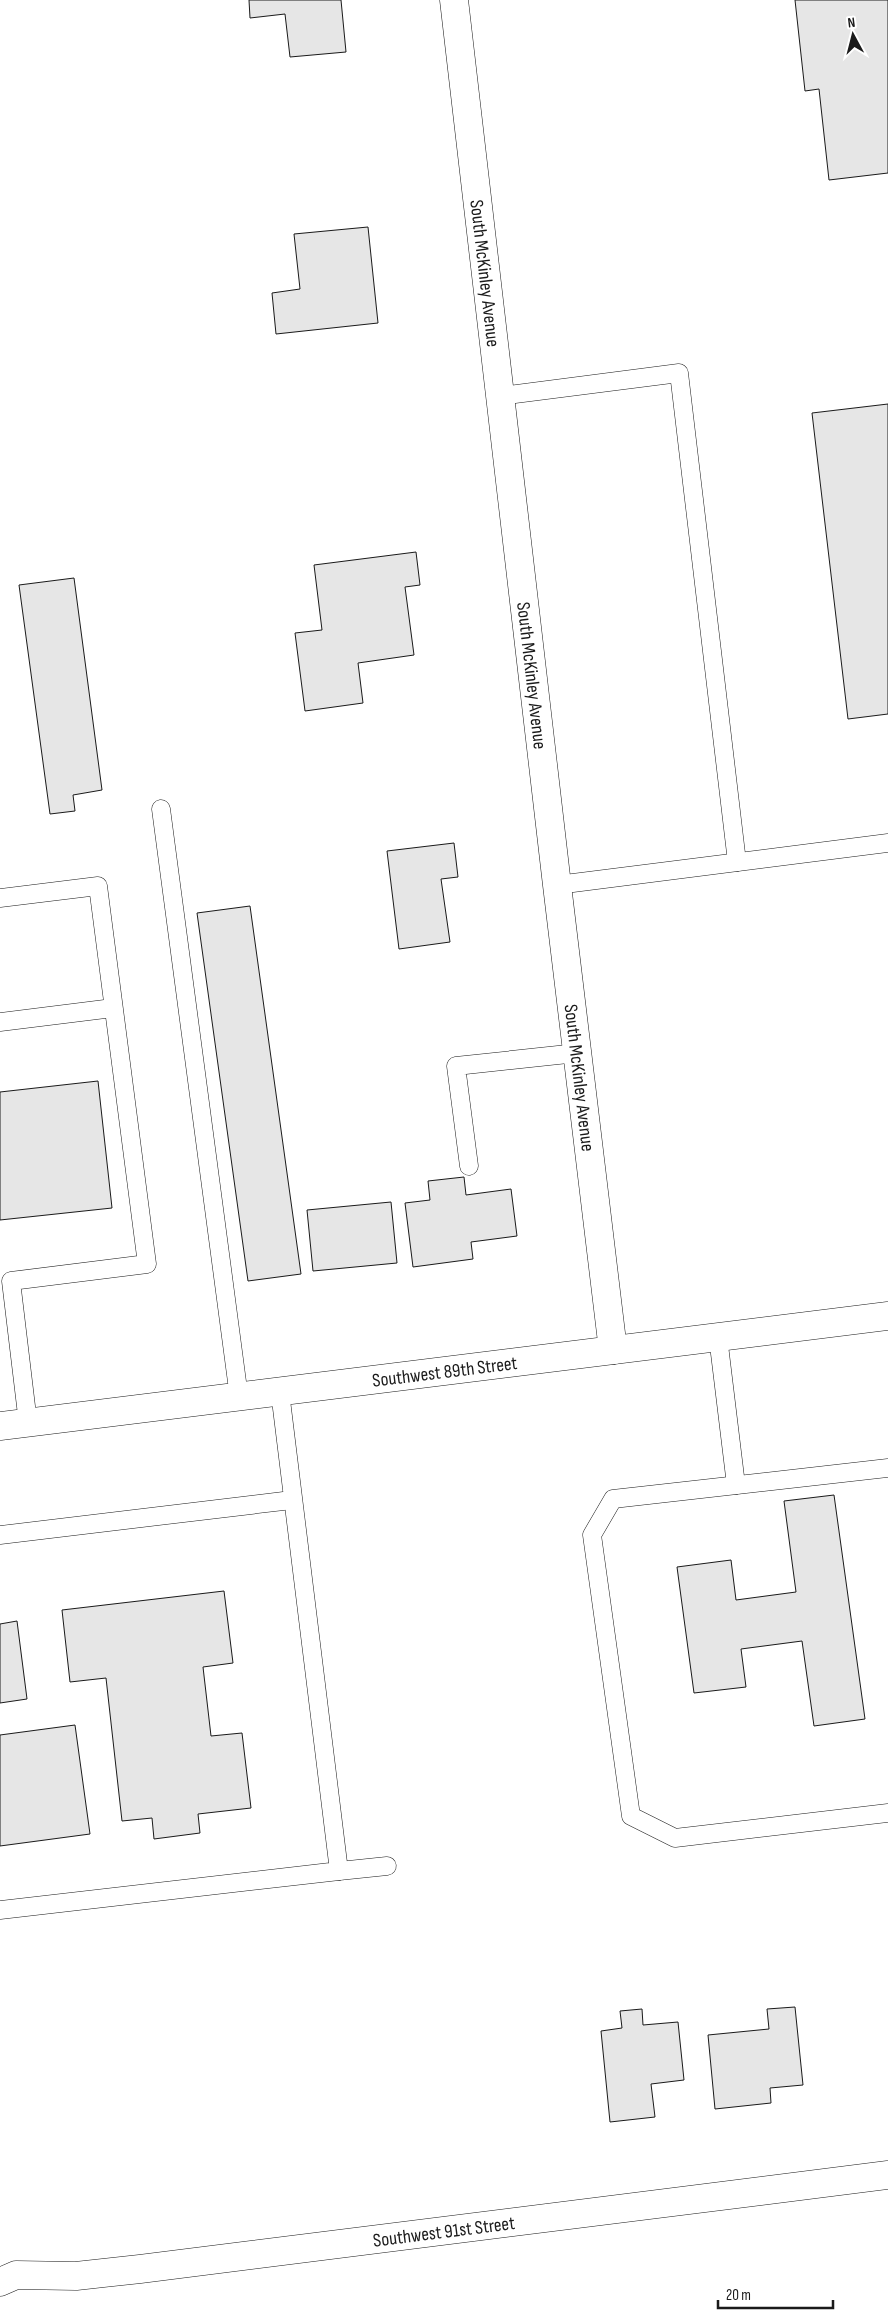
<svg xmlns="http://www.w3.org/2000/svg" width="888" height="2320" viewBox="0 0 888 2320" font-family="'Sofia Sans Condensed',sans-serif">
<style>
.building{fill:#e6e6e6;stroke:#1a1a1a}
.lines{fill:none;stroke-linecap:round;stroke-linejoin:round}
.service-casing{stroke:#1a1a1a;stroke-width:19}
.minor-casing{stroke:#1a1a1a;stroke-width:29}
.secondary-casing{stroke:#1a1a1a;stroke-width:29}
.service{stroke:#fff;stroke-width:18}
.minor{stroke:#fff;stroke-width:28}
.secondary{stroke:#fff;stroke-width:28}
.labels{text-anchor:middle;stroke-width:4;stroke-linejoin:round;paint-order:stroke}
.street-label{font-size:19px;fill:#1a1a1a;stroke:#fff}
</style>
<rect width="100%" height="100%" fill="#fff"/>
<!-- building -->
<g class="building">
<path d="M249 0H341L346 52 290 57 285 14 250 18Z"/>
<path d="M795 0H888V173L829 180 819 89 805 91Z"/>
<path d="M368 227 378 323 276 334 272 293 300 289 294 234Z"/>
<path d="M888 404V714L848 719 812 413Z"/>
<path d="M416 552 420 585 405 587 414 655 358 663 363 703 305 711 295 633 322 630 314 565Z"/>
<path d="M74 578 102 790 73 795 75 811 50 814 19 585Z"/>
<path d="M454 843 458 877 441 879 450 942 399 949 387 851Z"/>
<path d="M250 906 301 1274 248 1281 197 913Z"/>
<path d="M98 1081 112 1208 0 1220V1092Z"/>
<path d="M464 1177 466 1195 511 1189 517 1236 471 1242 473 1259 413 1267 405 1203 430 1200 428 1181Z"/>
<path d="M391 1202 397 1263 313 1271 307 1210Z"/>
<path d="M834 1495 865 1719 814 1726 802 1641 741 1649 746 1687 694 1693 677 1567 731 1560 736 1600 796 1592 784 1501Z"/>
<path d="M224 1591 233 1663 203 1667 211 1736 242 1733 251 1808 198 1814 200 1833 154 1839 152 1818 122 1821 106 1678 70 1682 62 1610Z"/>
<path d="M17 1621 27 1699 0 1703V1624Z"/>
<path d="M75 1725 90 1834 0 1846V1735Z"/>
<path d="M795 2007 803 2085 770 2088 771 2103 715 2109 708 2035 769 2029 767 2009Z"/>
<path d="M642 2009 643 2025 678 2022 684 2080 651 2084 655 2117 610 2122 601 2031 622 2028 620 2011Z"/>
</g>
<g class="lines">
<!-- service casing -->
<g class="service-casing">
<g id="service">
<path d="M500 396 679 373 737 862"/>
<path d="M161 809 239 1397"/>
<path d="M557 885 888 843"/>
<path d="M0 898 98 886 147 1264 11 1281 28 1423"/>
<path d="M0 1022 113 1008"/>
<path d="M469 1166 456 1066 577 1053"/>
<path d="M718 1337 736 1485"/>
<path d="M888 1468 613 1499 592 1535 631 1816 675 1838 888 1813"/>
<path d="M0 1535 292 1500"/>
<path d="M339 1871 387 1866"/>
<path d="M0 1910 339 1871 280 1392"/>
</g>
</g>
<!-- minor casing -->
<g class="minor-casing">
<g id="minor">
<path id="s1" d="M454 0 557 885 613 1350"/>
<path id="s2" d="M0 2282 16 2275 76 2276 140 2269 888 2175"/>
</g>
</g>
<!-- secondary casing -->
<g class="secondary-casing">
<g id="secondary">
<path id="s3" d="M0 1426 888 1316"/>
</g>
</g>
<!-- service -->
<use href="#service" class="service"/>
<!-- minor -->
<use href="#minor" class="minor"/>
<!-- secondary -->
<use href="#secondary" class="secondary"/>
</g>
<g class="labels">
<!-- street labels -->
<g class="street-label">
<text dy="7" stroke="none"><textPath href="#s1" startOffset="275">South McKinley Avenue</textPath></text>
<text dy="7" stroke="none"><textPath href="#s1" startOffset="680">South McKinley Avenue</textPath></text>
<text dy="7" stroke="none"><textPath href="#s1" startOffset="1085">South McKinley Avenue</textPath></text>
<text dy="7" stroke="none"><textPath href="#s3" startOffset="448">Southwest 89th Street</textPath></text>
<text dy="7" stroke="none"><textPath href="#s2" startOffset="448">Southwest 91st Street</textPath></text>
</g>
</g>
<!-- north arrow -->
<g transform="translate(853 35) rotate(353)" stroke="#ffffff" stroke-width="4" paint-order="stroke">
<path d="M0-4L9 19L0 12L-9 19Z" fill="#1a1a1a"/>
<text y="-8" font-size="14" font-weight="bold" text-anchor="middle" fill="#1a1a1a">N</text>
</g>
<!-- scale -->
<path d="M718 2300v8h115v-8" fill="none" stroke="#1a1a1a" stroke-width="2.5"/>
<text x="726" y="2300" font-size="15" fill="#1a1a1a" stroke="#ffffff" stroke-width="4" paint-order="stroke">20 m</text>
</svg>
